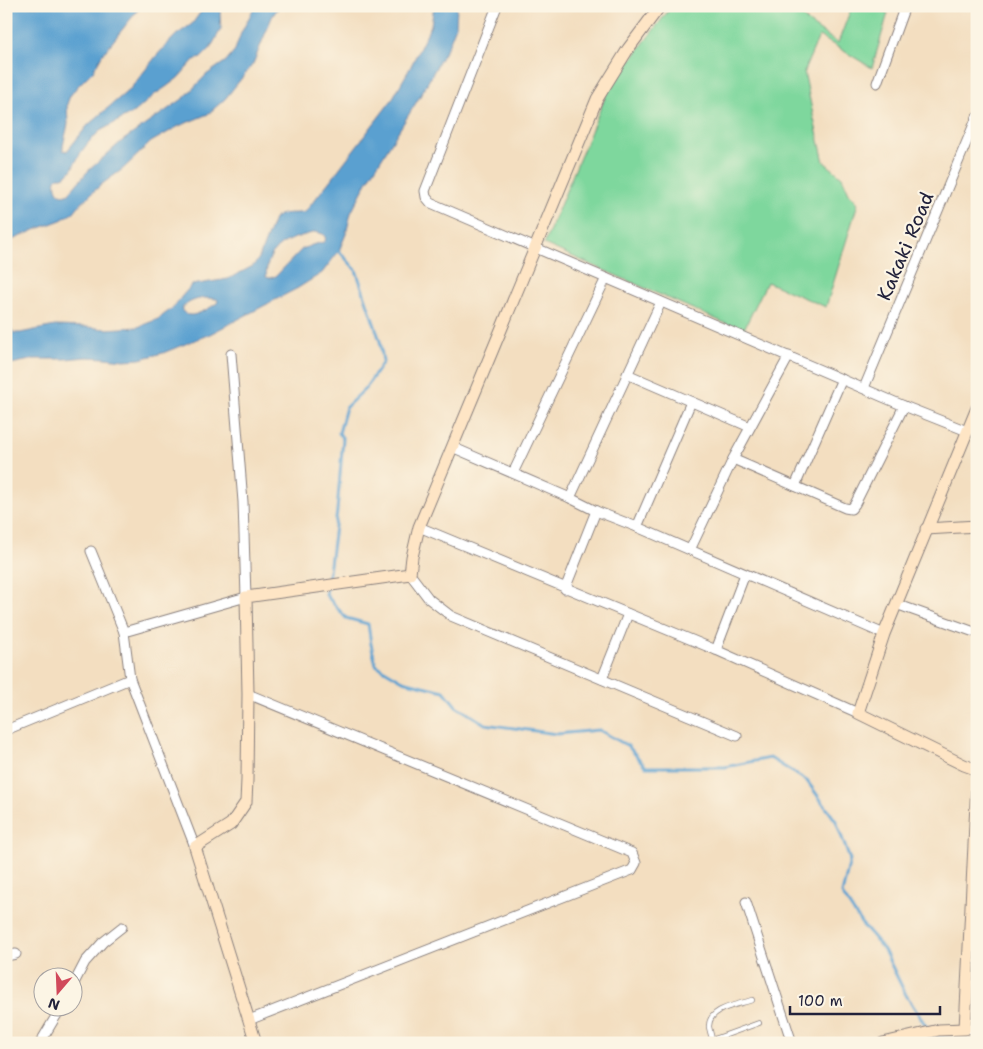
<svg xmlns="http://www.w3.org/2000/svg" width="983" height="1049" viewBox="0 0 983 1049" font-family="'Shantell Sans',sans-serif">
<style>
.green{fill:#7ed79d;stroke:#507c6c}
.water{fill:#5aa0d0;stroke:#3e6186;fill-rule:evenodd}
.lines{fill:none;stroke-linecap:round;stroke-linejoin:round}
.stream{stroke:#5aa0d0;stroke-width:3}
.lane-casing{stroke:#8a807e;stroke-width:6}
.street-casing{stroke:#8a807e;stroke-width:11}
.secondary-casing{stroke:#8a807e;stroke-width:13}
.lane{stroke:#fff;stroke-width:4.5}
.street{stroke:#fff;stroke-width:9}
.secondary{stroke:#fee5c5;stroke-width:11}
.labels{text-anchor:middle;stroke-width:4.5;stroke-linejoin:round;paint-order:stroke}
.street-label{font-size:19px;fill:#22223b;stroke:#fcf5e5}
</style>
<rect width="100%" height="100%" fill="#fcf5e5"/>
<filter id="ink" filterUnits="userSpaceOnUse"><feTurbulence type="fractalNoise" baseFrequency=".02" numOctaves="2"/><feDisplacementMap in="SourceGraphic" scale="10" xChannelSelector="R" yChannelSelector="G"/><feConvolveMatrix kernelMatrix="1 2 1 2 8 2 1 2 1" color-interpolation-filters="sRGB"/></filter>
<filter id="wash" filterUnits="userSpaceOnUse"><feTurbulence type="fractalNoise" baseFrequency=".0096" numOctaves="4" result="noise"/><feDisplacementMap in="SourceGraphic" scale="20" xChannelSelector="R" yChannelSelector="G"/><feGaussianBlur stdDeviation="1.12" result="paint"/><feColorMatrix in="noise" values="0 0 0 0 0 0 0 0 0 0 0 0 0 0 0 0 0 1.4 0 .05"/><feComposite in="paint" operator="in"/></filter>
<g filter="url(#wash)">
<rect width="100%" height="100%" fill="#f3dec0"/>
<!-- green -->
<path class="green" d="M672 6H788L801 15 810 24 838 43 852 6H871L888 13 872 68 819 36 804 71 813 115 824 162 842 177 849 193 858 203 826 307 767 282 743 331 544 244 609 88Z"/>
<!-- water -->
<g class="water">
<path d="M6 6H141L102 55 93 71 76 88 70 96 67 104 68 124 63 146V150L67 151 88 125 131 88 157 55 176 35 192 24 205 6H226L221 11 220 14 221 29 210 49 201 58 194 60 178 78 166 87 154 95 136 111 100 131 88 143 81 152 72 169 67 175 62 177H58L56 179C54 188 59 199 69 193L88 171 122 141 184 98 206 75 226 61 235 50 241 33 255 6H279L272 17 253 64 225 99 208 114 179 126 151 142 123 169 102 184 81 203 73 213 61 220 37 229 12 240 6 244Z"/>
<path d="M434 6H457L456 26 449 44 419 98 367 182 351 213 346 234 339 251 322 273 298 288 210 334 163 353 140 359 124 360 105 358 86 357 66 359H35L6 365V313L9 316 7 323 14 333H20L55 326 87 327 106 329 138 327 158 319 174 307 182 296 192 285 228 279 253 266 259 258 274 219C283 210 294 215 305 212L332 178 391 101 410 68 431 25ZM316 232 323 234C325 237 327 239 324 242L312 245 302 249 276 276 270 278 266 277C267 244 289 239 316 232ZM206 298 217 299 218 301 217 303C212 307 196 316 190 315 186 315 185 313 182 311L183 307C190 301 196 299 206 298Z"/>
</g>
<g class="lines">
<!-- stream -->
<g class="stream">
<path d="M335 250 339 251 356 270 380 341 383 362 365 389 346 407 339 433 343 439 337 511 326 595 346 618 368 624 371 644 376 665 403 681 444 691 456 706 485 724 557 734 599 730 628 746 646 767H725L770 758 807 781 836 821 850 860 842 894 861 923 884 950 906 995 928 1029"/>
<path d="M932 1034 934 1037 977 1042"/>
</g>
</g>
</g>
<g filter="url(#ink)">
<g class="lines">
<!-- lane casing -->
<g class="lane-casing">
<g id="lane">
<path d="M712 1040 759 1023"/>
<path d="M713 1043C712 1038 710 1032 709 1027 708 1008 737 1005 752 1000"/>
</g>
</g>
<!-- street casing -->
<g class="street-casing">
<g id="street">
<path d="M497 6 425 191 426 197 431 203 904 406 967 431"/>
<path d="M877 83 905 6"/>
<path d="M627 374 750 427"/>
<path d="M864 388 977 117"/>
<path d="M452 447 570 498 596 511 637 527 884 634"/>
<path d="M733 459 845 508 851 509 855 504 904 406"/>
<path d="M513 473 606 278"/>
<path d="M795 486 842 379"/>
<path d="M570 498 661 302"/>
<path d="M419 527 716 650 858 713"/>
<path d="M637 527 691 402"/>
<path d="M690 550 733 459 789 356"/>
<path d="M91 551 124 632 130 679 195 847"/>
<path d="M410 574 429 599 451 616 737 736"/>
<path d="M565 589 596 511"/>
<path d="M896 604 977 633"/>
<path d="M124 632 246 597 243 502 231 354"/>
<path d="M716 650 745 574"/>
<path d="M602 679 628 614"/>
<path d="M248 694 632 853 636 863 632 870 249 1020"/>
<path d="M6 730 130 679"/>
<path d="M746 902 792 1043"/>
<path d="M6 956 16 954"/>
<path d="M72 987 85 962 103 942 122 927"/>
<path d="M965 1029 977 1028"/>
<path d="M40 1043 62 1006"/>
</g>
</g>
<!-- secondary casing -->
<g class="secondary-casing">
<g id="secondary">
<path d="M977 408 884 634 858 713 964 765 975 769 977 774"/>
<path d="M926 529 977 526"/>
<path d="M256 1043 195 847 231 824 246 802 247 780 248 694 246 597 410 574 412 557 419 527 597 99 628 49 660 6"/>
<path d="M883 1043 939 1030 965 1029 977 783"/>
</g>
</g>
<!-- lane -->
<use href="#lane" class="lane"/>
<!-- street -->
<use href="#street" class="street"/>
<!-- secondary -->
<use href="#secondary" class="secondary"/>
</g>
</g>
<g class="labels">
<!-- street labels -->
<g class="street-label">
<text transform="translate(905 246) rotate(-67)" y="7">Kakaki Road</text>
</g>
</g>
<!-- margin -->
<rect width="983" height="1049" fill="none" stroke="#fcf5e5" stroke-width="25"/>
<!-- north arrow -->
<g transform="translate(58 992) rotate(199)"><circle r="24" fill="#fcf5e5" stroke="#a5a1a1"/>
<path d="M0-4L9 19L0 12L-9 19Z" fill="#d1495b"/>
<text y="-8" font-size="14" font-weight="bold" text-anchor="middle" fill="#22223b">N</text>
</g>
<!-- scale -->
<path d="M790 1006v8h150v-8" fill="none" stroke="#22223b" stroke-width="2.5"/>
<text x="798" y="1006" font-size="15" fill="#22223b" stroke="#fcf5e5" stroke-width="4" paint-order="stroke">100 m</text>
</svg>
